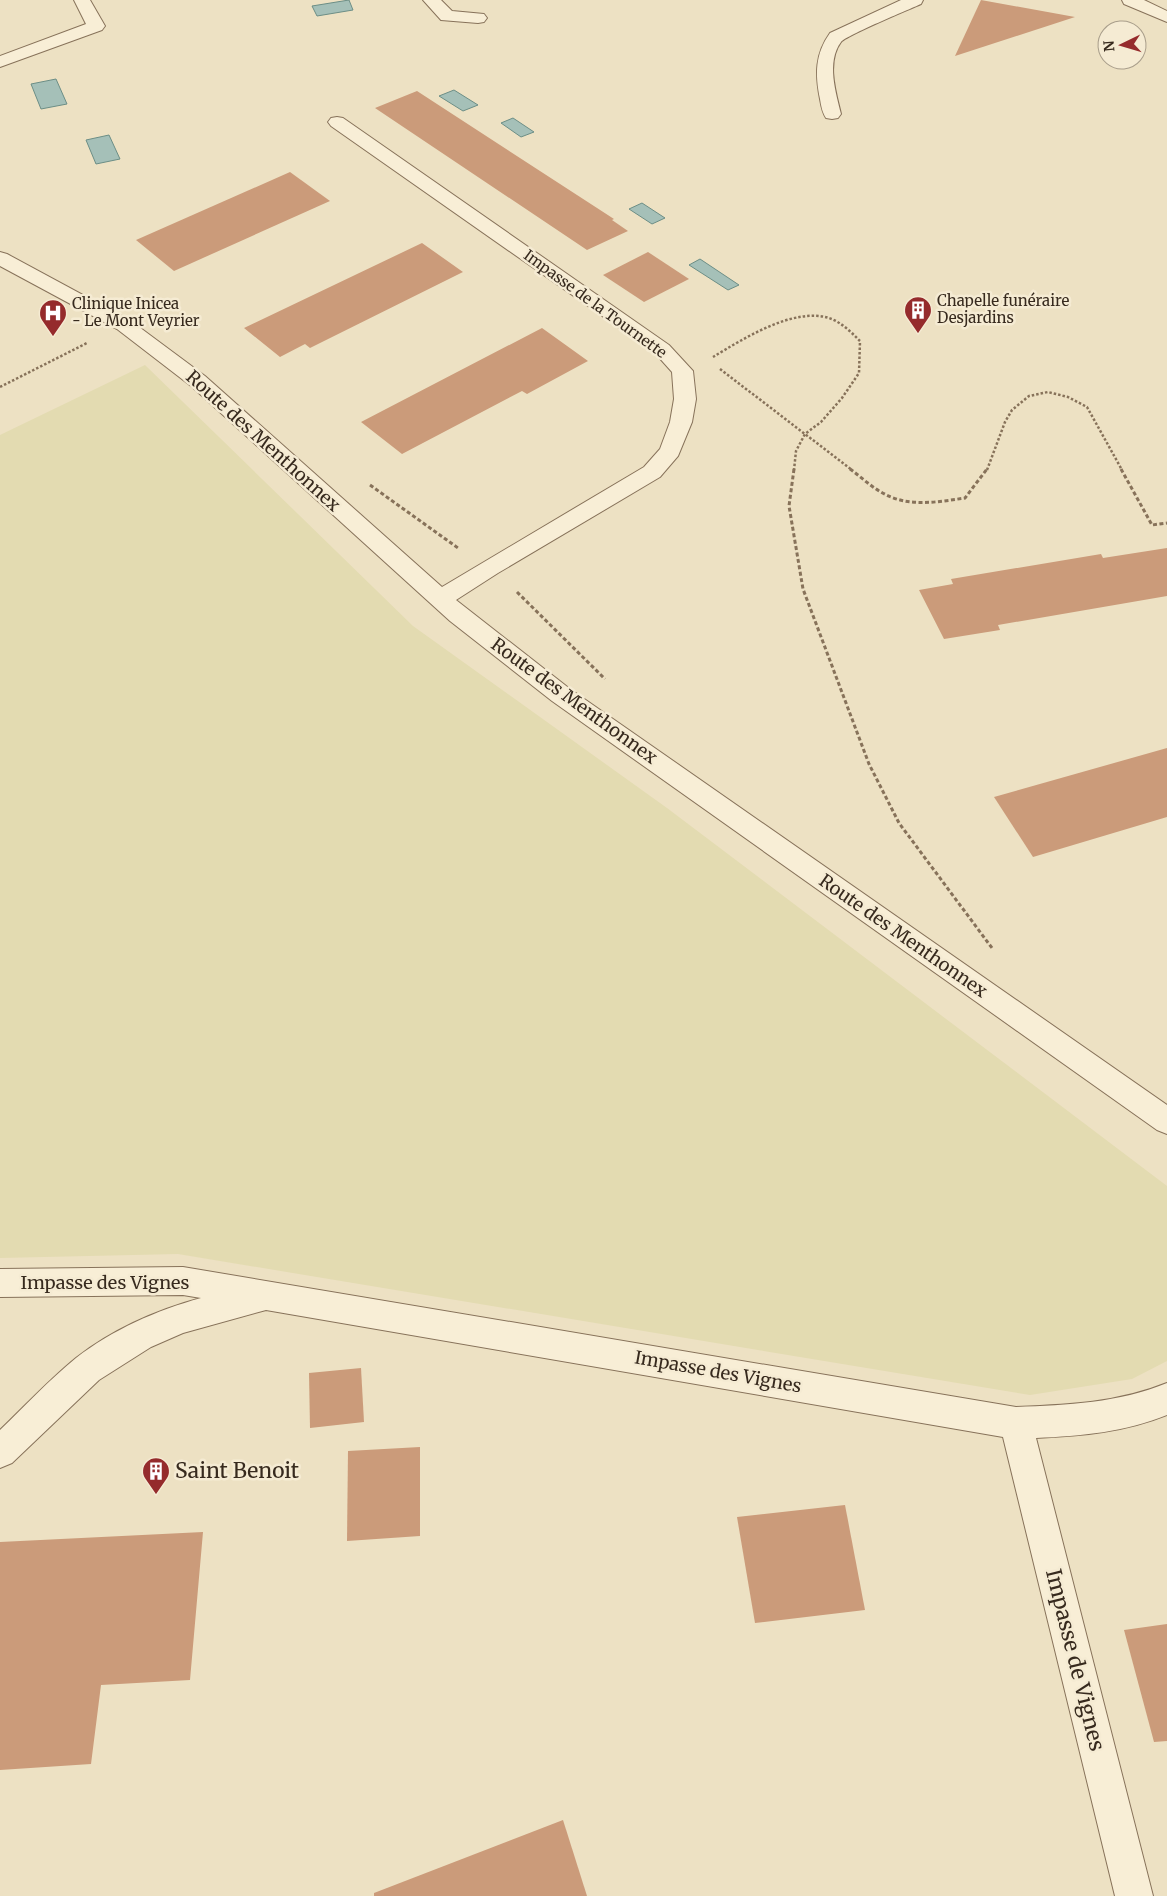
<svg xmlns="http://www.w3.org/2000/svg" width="1167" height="1896" viewBox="0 0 1167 1896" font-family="Merriweather,serif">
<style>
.farmland{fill:#e3dbb1}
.water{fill:#a5c0b8;stroke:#6c8e86}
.building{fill:#cb9b7a}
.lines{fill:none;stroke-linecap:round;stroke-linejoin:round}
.minor-casing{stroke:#87725a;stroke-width:2}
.path-far1{stroke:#87725a;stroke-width:2.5;stroke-dasharray:2.5 2;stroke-linecap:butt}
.path{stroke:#87725a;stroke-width:3;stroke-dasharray:4 2.5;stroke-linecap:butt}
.minor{fill:#f8eed6;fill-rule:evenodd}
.labels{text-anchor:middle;stroke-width:5;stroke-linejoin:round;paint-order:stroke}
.far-poi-label{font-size:15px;fill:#372a1e;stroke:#f5ebd3;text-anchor:start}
.far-street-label{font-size:15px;fill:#372a1e;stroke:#f5ebd3}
.street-label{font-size:18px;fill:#372a1e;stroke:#f5ebd3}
.near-poi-label{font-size:21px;fill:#372a1e;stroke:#f5ebd3;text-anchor:start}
.near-street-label{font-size:21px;fill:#372a1e;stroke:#f5ebd3}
</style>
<rect width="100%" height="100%" fill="#ede1c3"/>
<!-- farmland -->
<path class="farmland" d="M145 365 413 626 667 808 1167 1186V1361L1132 1379 1030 1395 178 1254 0 1258V435Z"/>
<!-- water -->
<g class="water">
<path d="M349 0 353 10 317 16 312 6Z"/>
<path d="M56 79 67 104 41 109 31 84Z"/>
<path d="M454 90 478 105 463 111 439 96Z"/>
<path d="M513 118 534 132 521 137 501 123Z"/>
<path d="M109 135 120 159 96 164 86 140Z"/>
<path d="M642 203 665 218 652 224 629 209Z"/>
<path d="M700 259 739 285 728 290 689 265Z"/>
</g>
<!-- building -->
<g class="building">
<path d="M981 0 1075 17 955 56Z"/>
<path d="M417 91 614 219 612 220 628 231 587 250 375 108Z"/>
<path d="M290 172 330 201 174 271 136 240Z"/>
<path d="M422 243 463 272 310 348 305 344 280 357 244 328Z"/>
<path d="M648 252 689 279 644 302 603 275Z"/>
<path d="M542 328 588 361 527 394 522 391 402 454 361 422Z"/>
<path d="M1167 548V596L998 625 1000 630 944 639 919 590 953 584 951 579 1101 554 1103 558Z"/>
<path d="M1167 748V817L1033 857 994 797Z"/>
<path d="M361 1368 364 1422 310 1428 309 1373Z"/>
<path d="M420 1447V1536L347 1541 348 1451Z"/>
<path d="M845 1505 865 1610 755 1623 737 1517Z"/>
<path d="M203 1532 190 1680 101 1685 91 1764 0 1770V1542Z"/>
<path d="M1167 1624V1741L1154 1742 1124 1630Z"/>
<path d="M563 1820 587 1896H374V1893Z"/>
</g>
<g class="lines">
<!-- minor casing -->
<g class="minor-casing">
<g id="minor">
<path d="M74 0H90L105 26 102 30 0 67V56L86 24Z"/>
<path d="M423 0H441L452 11 484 14 487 18 484 22 478 23 441 20Z"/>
<path d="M901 0H923L921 4C908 10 847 35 841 42 826 62 836 93 841 114L838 118 832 119 826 118C822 112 821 105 820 99 815 74 815 54 830 33Z"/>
<path d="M1122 0H1144L1167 11V22L1124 4Z"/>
<path d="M337 117 343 118 669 345 693 371 696 399 692 422 678 456 660 477 498 573 456 600 570 689 1167 1105V1134L1157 1130 552 701 450 621 191 386 117 329 0 266V252L7 254 131 321 205 376 442 587 644 467 660 449 670 422 674 399 672 372 655 353 331 126 328 122 331 118Z"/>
<path d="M183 1267 1016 1407C1068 1405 1118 1403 1167 1383V1415C1125 1432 1082 1436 1036 1438L1153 1896H1115L1003 1437 266 1310 183 1333 151 1347 99 1380 12 1463 0 1468V1430C25 1406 49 1380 76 1358 112 1330 157 1310 201 1298L183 1295 0 1297V1269Z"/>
</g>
</g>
<!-- path-far1 -->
<g class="path-far1">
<path d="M713 357C743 339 793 307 829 318 841 322 851 332 860 341L859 373 842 398 821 422 805 434 796 451 794 470"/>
<path d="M720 369 852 470"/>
<path d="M0 387 87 343"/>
<path d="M987 470 1005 422 1012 410 1029 396 1048 392 1068 397 1087 407 1122 470"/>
</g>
<!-- path -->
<g class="path">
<path d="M794 469 789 506 803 589 869 764 899 823 992 948"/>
<path d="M850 469C860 476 870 486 881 492 907 508 937 502 965 498L987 469"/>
<path d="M1121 469 1152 525 1167 523"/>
<path d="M370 485 458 548"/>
<path d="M517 592 605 679"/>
</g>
<!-- minor -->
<use href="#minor" class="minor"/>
</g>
<!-- icons -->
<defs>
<g id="building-pin" transform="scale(1.4375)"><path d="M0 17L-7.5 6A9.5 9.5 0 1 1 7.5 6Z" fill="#952b2c" stroke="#f5ebd3"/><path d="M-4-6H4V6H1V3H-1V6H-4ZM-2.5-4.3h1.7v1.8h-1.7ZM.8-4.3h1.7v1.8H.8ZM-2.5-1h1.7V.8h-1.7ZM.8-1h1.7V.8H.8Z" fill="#fff"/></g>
<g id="hospital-pin" transform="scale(1.4375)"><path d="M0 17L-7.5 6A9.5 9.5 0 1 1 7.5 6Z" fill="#952b2c" stroke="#f5ebd3"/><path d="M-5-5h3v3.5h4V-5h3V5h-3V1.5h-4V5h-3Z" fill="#fff"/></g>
</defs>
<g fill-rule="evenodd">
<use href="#building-pin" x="918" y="310"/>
<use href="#hospital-pin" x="53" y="313"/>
<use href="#building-pin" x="156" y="1471"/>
</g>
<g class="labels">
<!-- far-poi labels -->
<g class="far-poi-label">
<text x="937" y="306">Chapelle funéraire<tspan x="937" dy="17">Desjardins</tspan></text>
<text x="72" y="309">Clinique Inicea<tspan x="72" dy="17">- Le Mont Veyrier</tspan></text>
</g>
<!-- far-street labels -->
<g class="far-street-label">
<text transform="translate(595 304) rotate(36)" y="5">Impasse de la Tournette</text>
</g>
<!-- street labels -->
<g class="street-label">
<text transform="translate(263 441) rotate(42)" y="6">Route des Menthonnex</text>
<text transform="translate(574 701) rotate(36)" y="6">Route des Menthonnex</text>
<text transform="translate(903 936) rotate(35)" y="6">Route des Menthonnex</text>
<text x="105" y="1289">Impasse des Vignes</text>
<text transform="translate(718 1372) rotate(10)" y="6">Impasse des Vignes</text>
</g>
<!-- near-poi labels -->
<g class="near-poi-label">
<text x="175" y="1478">Saint Benoit</text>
</g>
<!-- near-street labels -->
<g class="near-street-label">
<text transform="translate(1075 1660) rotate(76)" y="7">Impasse de Vignes</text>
</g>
</g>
<!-- north arrow -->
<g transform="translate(1122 45) rotate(265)"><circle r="24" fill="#f5ebd3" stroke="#a99e8b"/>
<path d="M0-4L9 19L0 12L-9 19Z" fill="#952b2c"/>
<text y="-8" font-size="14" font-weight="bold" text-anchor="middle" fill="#372a1e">N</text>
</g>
</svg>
